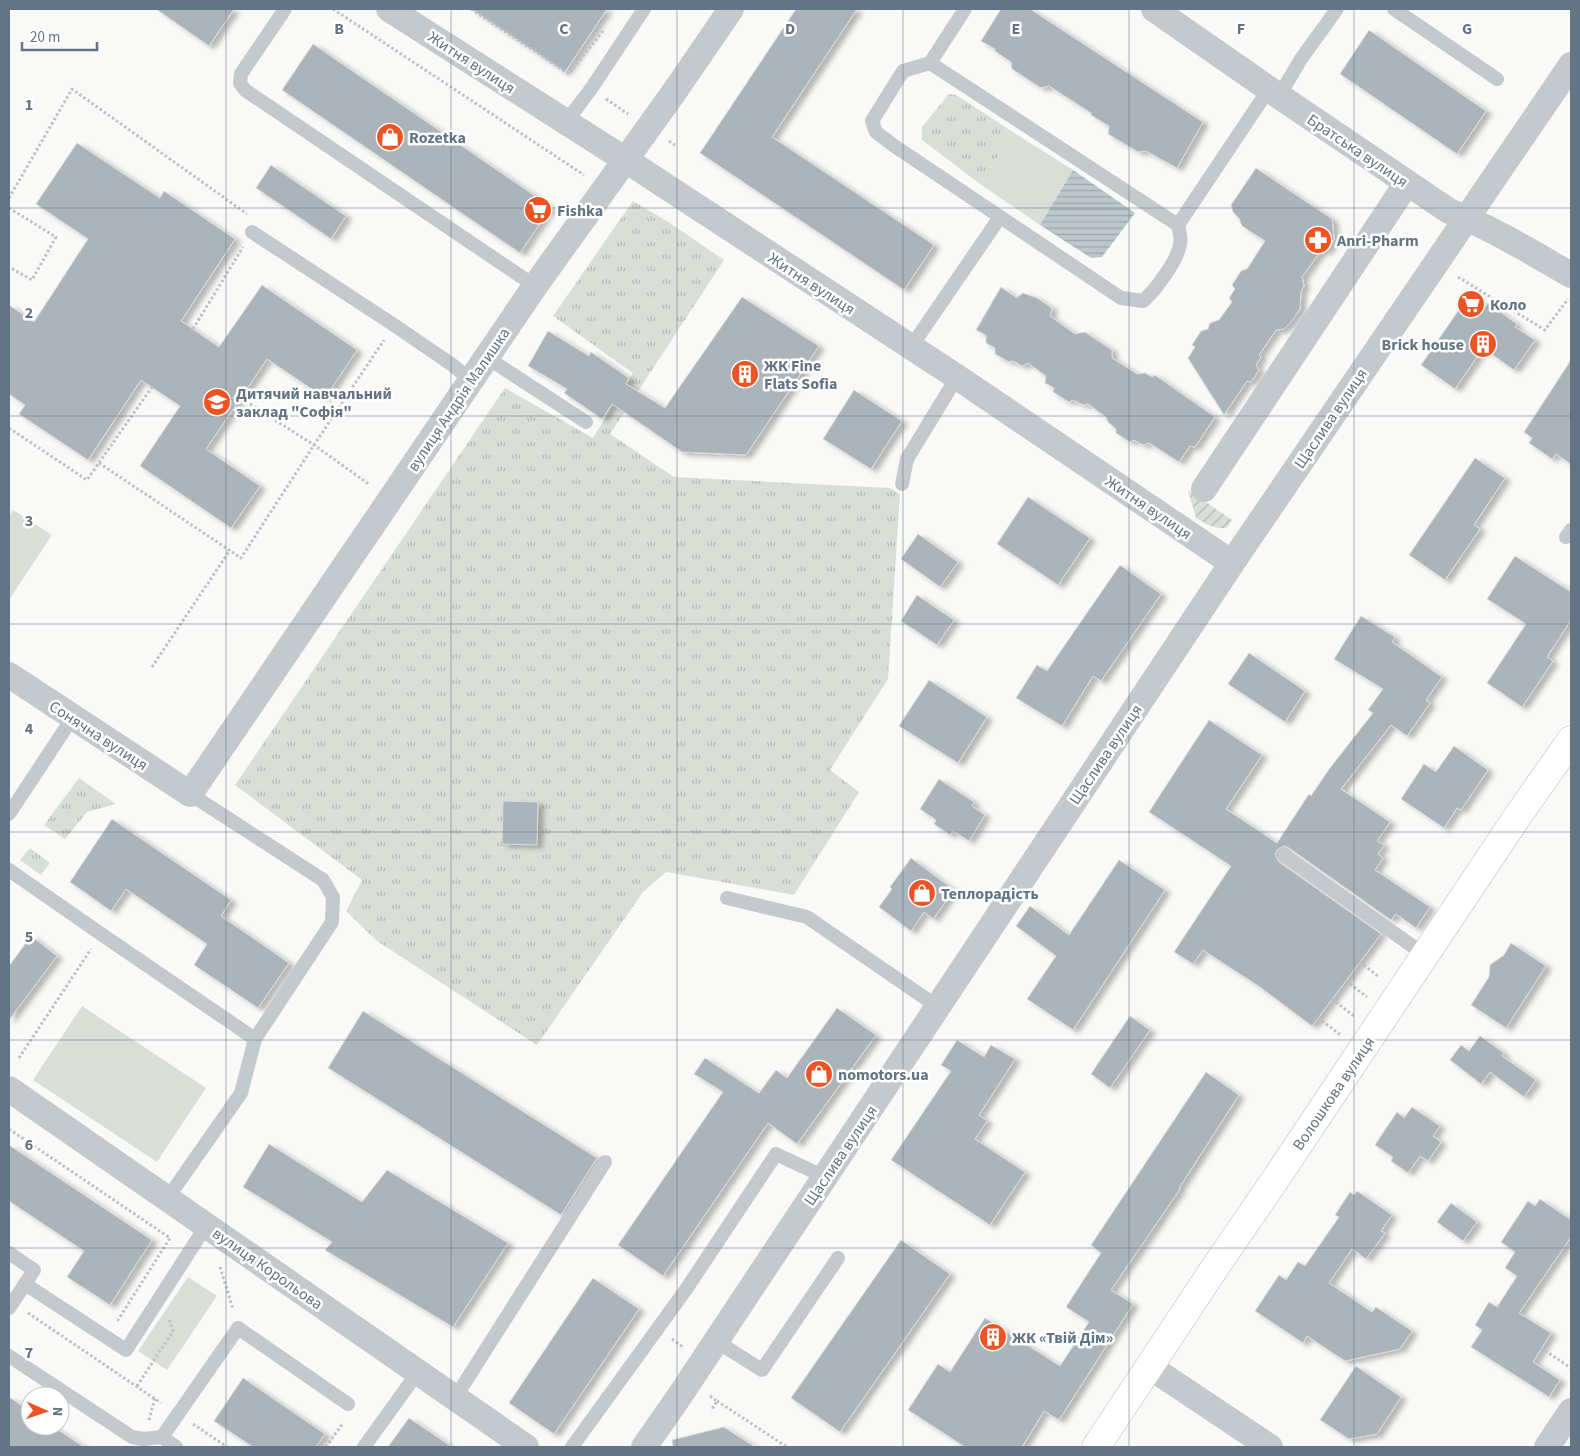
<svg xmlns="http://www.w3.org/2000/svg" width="1580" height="1456" viewBox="0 0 1580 1456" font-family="'Source Sans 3',sans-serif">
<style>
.grass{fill:url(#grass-tufts)}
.park{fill:#d9dfd6}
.garden{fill:url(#garden-furrows)}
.water{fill:url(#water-rules)}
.building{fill:#abb4bb;stroke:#dbdbd9;filter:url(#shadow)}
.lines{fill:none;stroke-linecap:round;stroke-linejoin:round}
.secondary-casing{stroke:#b4bbc0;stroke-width:29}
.path{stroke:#bec1c4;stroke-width:3;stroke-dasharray:2.5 2.5;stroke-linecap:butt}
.lane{stroke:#c4c9cd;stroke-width:14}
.street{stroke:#c4c9cd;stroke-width:26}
.secondary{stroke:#fff;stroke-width:28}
.grid{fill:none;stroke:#637584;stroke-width:1;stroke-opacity:0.55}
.labels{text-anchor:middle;stroke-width:5;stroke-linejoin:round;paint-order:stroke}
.street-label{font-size:16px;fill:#637584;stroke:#fff}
.poi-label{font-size:16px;font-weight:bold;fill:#637584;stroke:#fff;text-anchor:start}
.grid-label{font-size:16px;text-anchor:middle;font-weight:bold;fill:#637584;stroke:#fff;stroke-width:5;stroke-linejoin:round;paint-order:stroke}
</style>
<defs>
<pattern id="grass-tufts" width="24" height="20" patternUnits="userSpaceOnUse" patternTransform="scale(1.25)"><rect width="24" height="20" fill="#d9dfd6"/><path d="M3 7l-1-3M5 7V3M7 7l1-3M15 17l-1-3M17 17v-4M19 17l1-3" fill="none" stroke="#b4b9b3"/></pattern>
<pattern id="garden-furrows" width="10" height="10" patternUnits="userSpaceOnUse" patternTransform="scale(1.25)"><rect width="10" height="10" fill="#d9dfd6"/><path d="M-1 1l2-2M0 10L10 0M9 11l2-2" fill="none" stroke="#b4b9b3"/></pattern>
<pattern id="water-rules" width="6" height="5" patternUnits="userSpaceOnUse" patternTransform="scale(1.25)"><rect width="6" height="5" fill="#bbc8cc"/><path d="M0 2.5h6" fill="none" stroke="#9ca7ab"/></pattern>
<filter id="shadow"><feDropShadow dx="5.5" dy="3" stdDeviation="2.5" flood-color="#0004"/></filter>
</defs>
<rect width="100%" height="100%" fill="#f9faf7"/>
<!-- grass -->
<g class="grass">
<path d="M949 94 956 95 1013 132 980 184 922 140V127Z"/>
<path d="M633 201 670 223 724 260 610 434 674 477 890 488 900 494 888 679 830 770 859 792 794 895 666 872 643 892 537 1045 377 941 346 911 362 880 235 785 505 388 593 438 633 373 553 316Z"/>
<path d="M79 778 116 804 87 812 65 839 44 825Z"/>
<path d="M30 848 50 863 41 875 20 860Z"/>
</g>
<!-- park -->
<g class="park">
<path d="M1013 132 1073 170 1040 225 980 184Z"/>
<path d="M13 510 52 535 9 600V516Z"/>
<path d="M82 1006 206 1088 157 1162 33 1080Z"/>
<path d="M188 1277 217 1296 167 1370 138 1351Z"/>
</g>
<!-- garden -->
<path class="garden" d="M1188 490 1232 520 1227 528C1215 529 1207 525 1196 518Z"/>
<!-- water -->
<path class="water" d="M1073 170 1135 213 1102 257 1092 258 1088 256 1040 225Z"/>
<!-- building -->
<g class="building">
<path d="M156 9H234L209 46Z"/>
<path d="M471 9H607L565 72Z"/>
<path d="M796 9H857L772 137 934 245 904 290 700 153Z"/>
<path d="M1001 9H1030L1203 122 1177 168 1146 151 1138 152 1108 134 1109 126 1091 115V113L1049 86 1041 88 1012 69 1011 62 995 51V49L981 41Z"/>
<path d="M1369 30 1486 111 1457 154 1340 74Z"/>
<path d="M313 44 551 207 520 253 282 90Z"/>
<path d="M77 143 160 198 164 191 235 239 181 321 219 347 262 285 357 350 325 398 267 359 206 449 260 486 231 528 140 466 180 406 141 380 88 460 19 414 25 405 9 394V305L34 322 88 239 36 204Z"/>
<path d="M271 165 346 216 331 239 256 188Z"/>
<path d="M1256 168 1332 219 1334 239 1328 250 1320 252 1302 277 1304 286 1301 291 1300 309 1291 322 1284 329 1276 330 1259 355 1261 357 1256 365 1259 370 1251 382 1247 381 1224 415 1188 358 1195 347 1192 345 1201 331 1208 329 1210 323 1219 320 1232 302 1229 298 1235 289 1232 285 1241 271 1247 269 1265 241 1242 226 1239 218 1233 212 1231 205Z"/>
<path d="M1001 287 1017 298 1023 293 1037 298 1052 308 1050 316 1075 334 1085 332 1112 350V358L1137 374 1145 373 1152 377 1155 375 1215 417 1195 447 1190 446 1179 462 1149 443 1143 445 1134 440 1130 442 1116 433V429L1108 422 1106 417 1088 404 1083 405 1073 400 1069 402 1053 392 1054 388 1045 383 1046 376 1028 363 1022 366 1013 361 1009 362 995 354V348L986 343V335L976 330Z"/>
<path d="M1469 295 1486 306 1488 303 1517 324 1515 327 1535 340 1514 370 1483 348 1455 389 1421 365Z"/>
<path d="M742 297 819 346 746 455 682 452 612 404 602 419 564 393 567 389 528 366 548 331 589 356 591 352 629 378 626 384 665 408Z"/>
<path d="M1571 360V464L1556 454 1552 459 1529 443 1532 438 1524 432Z"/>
<path d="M854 390 902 421 871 469 823 439Z"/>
<path d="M1475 458 1505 478 1474 525 1480 529 1445 580 1409 555Z"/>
<path d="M1028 497 1090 538 1058 585 997 544Z"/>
<path d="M918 534 958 562 940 587 901 559Z"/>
<path d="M1515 556 1571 592V620L1547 657 1553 661 1522 707 1487 683 1526 624 1487 599Z"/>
<path d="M1120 565 1161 594 1101 681 1093 676 1062 726 1016 698 1037 665 1047 671Z"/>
<path d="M917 595 954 620 937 645 901 621Z"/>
<path d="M1361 616 1395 637 1392 642 1442 677 1426 700 1430 703 1407 736 1391 725 1341 789 1390 822 1377 841 1384 845 1378 854 1383 858 1375 870 1430 907 1416 928 1396 914 1391 920 1289 848 1284 846 1277 850 1275 855 1279 862 1381 934 1312 1026 1260 987 1203 950 1193 964 1174 952 1231 866 1149 812 1209 720 1262 755 1226 809 1277 843 1309 794 1311 796 1330 768 1373 713 1368 710 1383 689 1334 659Z"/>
<path d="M1249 653 1305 691 1285 722 1228 684Z"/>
<path d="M929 680 987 717 958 763 899 726Z"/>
<path d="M1454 746 1488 770 1461 810 1457 808 1444 828 1401 799 1424 764 1436 772Z"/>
<path d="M939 779 974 802 972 806 985 815 969 841 953 831 950 835 934 824 936 820 920 809Z"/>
<path d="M503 801 538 802 537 845 502 844Z"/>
<path d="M112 819 231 900 221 916 289 963 258 1008 194 965 207 944 126 889 111 911 70 882Z"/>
<path d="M911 858 954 890 933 919 924 912 911 931 879 907 892 889 890 887Z"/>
<path d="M1119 860 1165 890 1073 1030 1027 999 1056 956 1016 926 1030 906 1069 935Z"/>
<path d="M31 936 57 956 9 1020V966Z"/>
<path d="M1511 943 1546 966 1506 1028 1471 1005 1489 977 1490 965 1504 955Z"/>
<path d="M837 1008 876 1035 797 1144 768 1123 663 1276 618 1245 723 1092 694 1074 705 1058 759 1093 776 1070 787 1078Z"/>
<path d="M363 1011 597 1158 561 1215 328 1068Z"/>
<path d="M1130 1016 1150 1030 1110 1088 1091 1074Z"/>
<path d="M1480 1036 1504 1053 1502 1056 1536 1080 1524 1097 1490 1072 1481 1084 1450 1060 1461 1045 1469 1051Z"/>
<path d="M957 1040 984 1057 991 1045 1015 1059 979 1115 987 1121 975 1139 1025 1172 990 1225 891 1160 951 1071 941 1065Z"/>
<path d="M1206 1072 1239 1095 1179 1188 1180 1189 1111 1290 1133 1304 1059 1420 1044 1411 1022 1447H965L908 1410 938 1364 950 1372 985 1318 1060 1366 1089 1322 1066 1307 1101 1253 1091 1245Z"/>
<path d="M1412 1107 1440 1126 1433 1136 1441 1142 1428 1161 1420 1156 1408 1173 1391 1161 1393 1157 1375 1145 1397 1112 1404 1118Z"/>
<path d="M269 1144 362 1202 387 1170 508 1243 453 1327 325 1250 332 1242 243 1187Z"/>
<path d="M9 1145 152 1240 110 1305 67 1277 84 1251 9 1201Z"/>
<path d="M1357 1191 1392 1215 1381 1231 1385 1233 1366 1259 1352 1249 1329 1283 1372 1312 1376 1307 1412 1331 1400 1349 1345 1361 1307 1336 1303 1343 1255 1311 1279 1275 1286 1280 1298 1262 1305 1266 1339 1217 1335 1215 1350 1192 1354 1195Z"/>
<path d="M1540 1199 1571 1220V1237L1519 1313 1551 1333 1533 1362 1560 1380 1549 1397 1471 1347 1482 1330 1475 1325 1489 1302 1497 1307 1517 1276 1505 1268 1515 1252 1501 1242 1528 1201 1535 1206Z"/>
<path d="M1451 1203 1477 1222 1463 1241 1437 1222Z"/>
<path d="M901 1240 950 1274 840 1432 791 1398Z"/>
<path d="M593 1278 639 1309 554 1434 509 1403Z"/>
<path d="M1356 1366 1401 1397 1377 1434 1349 1439 1320 1420Z"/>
<path d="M243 1378 325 1434 316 1447H253L214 1421Z"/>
<path d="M9 1397 30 1411V1426H52L84 1447H9Z"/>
<path d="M409 1418 452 1447H388Z"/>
<path d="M724 1427 755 1447H673L672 1440Z"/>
</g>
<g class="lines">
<!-- secondary casing -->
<g class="secondary-casing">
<path id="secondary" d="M1096 1447 1216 1266 1279 1174 1515 820 1571 740"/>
</g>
<!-- path -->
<g class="path">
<path d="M333 9 584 175"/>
<path d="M471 9 569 74 603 31"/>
<path d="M606 99 628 114"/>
<path d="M669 141 675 145"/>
<path d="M9 198 72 89 247 214"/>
<path d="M9 208 56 237 32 280 9 267"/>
<path d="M1458 277 1545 330 1568 299"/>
<path d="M193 329 243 247"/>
<path d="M250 404 314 445 370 485"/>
<path d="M9 428 87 480 152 387"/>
<path d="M99 463 241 558 314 445 384 340"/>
<path d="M152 667 230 550"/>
<path d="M1360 962 1379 977"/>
<path d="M1346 981 1367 997"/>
<path d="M1332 999 1354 1016"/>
<path d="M1318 1018 1342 1036"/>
<path d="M19 1058 91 949"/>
<path d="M9 1129 170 1238 118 1320 115 1318"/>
<path d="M220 1267 233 1309"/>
<path d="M28 1313 161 1403"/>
<path d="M672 1339 683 1347"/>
<path d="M1541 1348 1571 1368"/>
<path d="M137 1386 173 1331 169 1319"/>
<path d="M710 1396 717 1401 711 1411"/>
<path d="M717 1401 787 1447"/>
<path d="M149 1420 155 1398"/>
<path d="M193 1424 227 1447"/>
<path d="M326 1447 343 1423"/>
</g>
<!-- lane -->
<g class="lane">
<path d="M285 9 241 74 240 83 245 90 535 286"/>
<path d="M1394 9 1497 79"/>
<path d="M930 63 1178 225C1179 231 1182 238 1180 244 1178 260 1155 291 1143 301L1121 298 893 145 876 132 872 121 903 71Z"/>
<path d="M930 63 965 9"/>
<path d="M1279 96 1301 59 1337 9"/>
<path d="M566 122 591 89 644 9"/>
<path d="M1178 225 1269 89"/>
<path d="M252 232 394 325 451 364 471 380"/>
<path d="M911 347 1000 217"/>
<path d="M486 357 586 422"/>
<path d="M902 484 907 459 957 377"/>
<path d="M1566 537 1571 530"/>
<path d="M190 794 323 880 333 897 332 922 255 1039"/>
<path d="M9 814 73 717"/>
<path d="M1284 855 1425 955"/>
<path d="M9 870 101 934 255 1039 241 1093 167 1199"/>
<path d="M727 898 807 917 938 1007"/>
<path d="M9 1253 34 1270 25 1284"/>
<path d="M9 1308 25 1284 126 1350 206 1226"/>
<path d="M716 1341 762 1370 838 1258"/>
<path d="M9 1356 132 1437 143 1439 162 1437 176 1447"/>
<path d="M455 1398 605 1162"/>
<path d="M162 1437 238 1328 348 1404"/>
<path d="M364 1447 418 1372"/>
<path d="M572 1447 687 1288 776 1154 825 1177"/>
</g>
<!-- street -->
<g class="street">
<path d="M389 9 635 166 957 377 1232 563"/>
<path d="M1154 9 1279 96 1449 211C1492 228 1531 252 1571 275"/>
<path d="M1204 489 1407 183"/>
<path d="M9 675 190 794 535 286 677 88 731 9"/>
<path d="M9 1089 526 1447"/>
<path d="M1150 1367 1270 1447"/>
<path d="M644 1447 679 1397 1232 563 1571 65"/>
<path d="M1547 1447 1571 1411"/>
</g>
<!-- secondary -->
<use href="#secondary" class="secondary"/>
</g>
<!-- grid -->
<path class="grid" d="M226 9V1447M451 9V1447M677 9V1447M903 9V1447M1129 9V1447M1354 9V1447M9 208H1571M9 416H1571M9 624H1571M9 832H1571M9 1040H1571M9 1248H1571"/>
<!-- icons -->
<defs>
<g id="shop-disc" transform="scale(1.4375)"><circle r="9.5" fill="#ed5423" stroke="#fff"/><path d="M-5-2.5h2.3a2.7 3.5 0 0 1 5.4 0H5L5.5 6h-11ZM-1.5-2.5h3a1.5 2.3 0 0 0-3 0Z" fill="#fff"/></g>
<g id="supermarket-disc" transform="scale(1.4375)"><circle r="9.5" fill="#ed5423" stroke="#fff"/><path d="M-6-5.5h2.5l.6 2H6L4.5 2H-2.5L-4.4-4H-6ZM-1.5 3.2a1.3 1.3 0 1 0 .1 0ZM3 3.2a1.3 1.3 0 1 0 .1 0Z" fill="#fff"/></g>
<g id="pharmacy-disc" transform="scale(1.4375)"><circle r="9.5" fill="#ed5423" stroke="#fff"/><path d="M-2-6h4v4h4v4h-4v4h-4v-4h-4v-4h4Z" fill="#fff"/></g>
<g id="building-disc" transform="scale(1.4375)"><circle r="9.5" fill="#ed5423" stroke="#fff"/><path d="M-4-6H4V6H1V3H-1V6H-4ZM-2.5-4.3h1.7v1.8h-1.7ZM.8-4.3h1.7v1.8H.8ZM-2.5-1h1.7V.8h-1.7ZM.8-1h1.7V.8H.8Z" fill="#fff"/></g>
<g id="school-disc" transform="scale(1.4375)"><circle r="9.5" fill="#ed5423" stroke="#fff"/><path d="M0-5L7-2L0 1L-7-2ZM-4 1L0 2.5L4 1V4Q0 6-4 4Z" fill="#fff"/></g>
</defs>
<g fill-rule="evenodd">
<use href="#shop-disc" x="390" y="137"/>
<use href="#supermarket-disc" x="538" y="210"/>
<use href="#pharmacy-disc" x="1318" y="240"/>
<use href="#supermarket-disc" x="1471" y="304"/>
<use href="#building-disc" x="1483" y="344"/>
<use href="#building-disc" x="745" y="374"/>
<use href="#school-disc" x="217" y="402"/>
<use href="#shop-disc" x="922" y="893"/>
<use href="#shop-disc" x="819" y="1074"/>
<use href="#building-disc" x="993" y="1337"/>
</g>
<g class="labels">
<!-- street labels -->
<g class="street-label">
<text transform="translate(472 62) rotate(33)" y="6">Житня вулиця</text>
<text transform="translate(1358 150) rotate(34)" y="6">Братська вулиця</text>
<text transform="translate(812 283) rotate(33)" y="6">Житня вулиця</text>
<text transform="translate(458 399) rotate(-56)" y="6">вулиця Андрія Малишка</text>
<text transform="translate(1330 418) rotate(-56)" y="6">Щаслива вулиця</text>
<text transform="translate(1149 507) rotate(34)" y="6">Житня вулиця</text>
<text transform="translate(99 735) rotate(33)" y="6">Сонячна вулиця</text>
<text transform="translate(1105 754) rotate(-56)" y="6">Щаслива вулиця</text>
<text transform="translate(1333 1093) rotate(-56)" y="6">Волошкова вулиця</text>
<text transform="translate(840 1155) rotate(-56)" y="6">Щаслива вулиця</text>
<text transform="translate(268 1268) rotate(35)" y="6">вулиця Корольова</text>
</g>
<!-- poi labels -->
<g class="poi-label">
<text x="409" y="143">Rozetka</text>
<text x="557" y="216">Fishka</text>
<text x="1337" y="246">Anri-Pharm</text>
<text x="1490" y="310">Коло</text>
<text x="1464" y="350" text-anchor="end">Brick house</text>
<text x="764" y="371">ЖК Fine<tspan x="764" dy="18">Flats Sofia</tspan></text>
<text x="236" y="399">Дитячий навчальний<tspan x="236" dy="18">заклад "Софія"</tspan></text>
<text x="941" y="899">Теплорадість</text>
<text x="838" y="1080">nomotors.ua</text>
<text x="1012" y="1343">ЖК «Твій Дім»</text>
</g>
</g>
<g class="grid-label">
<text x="339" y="34">B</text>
<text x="564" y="34">C</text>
<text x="790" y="34">D</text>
<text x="1016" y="34">E</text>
<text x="1241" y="34">F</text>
<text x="1467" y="34">G</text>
<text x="29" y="110">1</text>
<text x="29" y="318">2</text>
<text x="29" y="526">3</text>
<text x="29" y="734">4</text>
<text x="29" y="942">5</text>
<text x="29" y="1150">6</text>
<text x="29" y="1358">7</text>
</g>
<!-- border -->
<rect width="1580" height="1456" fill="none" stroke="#637584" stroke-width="20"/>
<!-- north arrow -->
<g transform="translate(45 1411) rotate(92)"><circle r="24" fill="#ffffff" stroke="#c1c8ce"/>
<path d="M0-4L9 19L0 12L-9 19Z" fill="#ed5423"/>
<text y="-8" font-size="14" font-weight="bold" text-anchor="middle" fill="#637584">N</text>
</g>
<!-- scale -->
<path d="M22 42v8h75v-8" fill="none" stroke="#637584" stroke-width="2.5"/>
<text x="30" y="42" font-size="15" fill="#637584" stroke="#ffffff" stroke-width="4" paint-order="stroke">20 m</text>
</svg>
